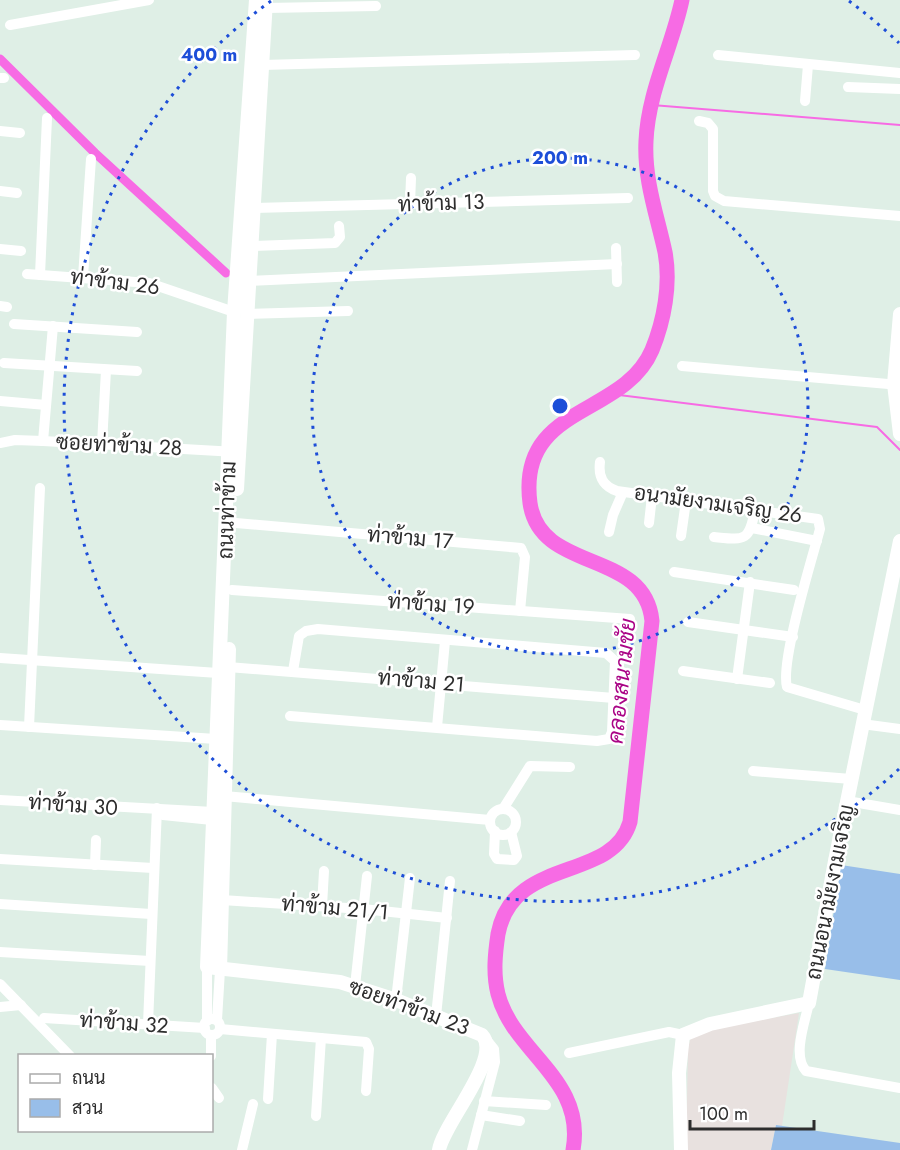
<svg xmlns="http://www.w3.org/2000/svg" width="900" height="1150" viewBox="0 0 900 1150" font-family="Jost,Sarabun,sans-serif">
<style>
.industrial{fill:#e8e1df}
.green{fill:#98bee9}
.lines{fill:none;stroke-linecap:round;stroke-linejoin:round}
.stream{stroke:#f76be4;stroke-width:2}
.canal{stroke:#f76be4;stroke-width:9}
.river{stroke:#f76be4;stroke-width:15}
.street{stroke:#fff;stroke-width:10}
.secondary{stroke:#fff;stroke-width:14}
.ring{fill:none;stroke:#1d4ed8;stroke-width:3;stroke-dasharray:3 6}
.labels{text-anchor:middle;stroke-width:5;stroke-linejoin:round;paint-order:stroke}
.street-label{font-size:21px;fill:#2d2d2d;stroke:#fff}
.water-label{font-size:22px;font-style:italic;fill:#aa0486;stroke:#fff}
.centre{fill:#1d4ed8;stroke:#fff;stroke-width:3}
.ring-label{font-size:18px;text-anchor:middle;font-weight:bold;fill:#1d4ed8;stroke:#fff;stroke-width:5;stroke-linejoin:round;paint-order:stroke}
</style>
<rect width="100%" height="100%" fill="#dfefe6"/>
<!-- industrial -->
<path class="industrial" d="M799 1013 782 1126 776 1125 771 1150H686L688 1049 691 1035 704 1030Z"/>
<!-- green -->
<g class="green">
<path d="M841 865 900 874V980L825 969Z"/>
<path d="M776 1125 900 1143V1150H771Z"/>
</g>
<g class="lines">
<!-- stream -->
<g class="stream">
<path d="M652 105 900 125"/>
<path d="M611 394 877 427 900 450"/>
</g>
<!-- canal -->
<path class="canal" d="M0 59 95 153 226 273"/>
<!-- river -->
<path class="river" d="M573 1150C586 1079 513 1053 498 994 493 974 495 954 498 934 513 855 612 883 630 822L652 621C645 548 540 574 530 503 517 404 623 418 652 350 664 321 671 284 665 252 657 215 644 180 646 141 648 92 672 47 682 0"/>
<!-- street -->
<g class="street">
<path d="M266 8 376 6"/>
<path d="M10 25 149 0"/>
<path d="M718 55 900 73"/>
<path d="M262 65 635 55"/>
<path d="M0 78H4"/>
<path d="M848 87 900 89"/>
<path d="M805 101 808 65"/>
<path d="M699 121 708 123 713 129V191L715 196 724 201 900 216"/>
<path d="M0 131 20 133"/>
<path d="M0 191 17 193"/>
<path d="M410 204 411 178"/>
<path d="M253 208 628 198"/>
<path d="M251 246 335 243 340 237 339 226"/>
<path d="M616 248 617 282"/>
<path d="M0 249 21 251"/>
<path d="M27 274 149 283 234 312"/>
<path d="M40 275 47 118"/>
<path d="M83 277 91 159"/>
<path d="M249 281 617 264"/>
<path d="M0 306 7 307"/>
<path d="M247 314 348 311"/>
<path d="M14 324 137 332"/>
<path d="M4 363 137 371"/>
<path d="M682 366 900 385"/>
<path d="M0 401 46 405"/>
<path d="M43 441 53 326"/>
<path d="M0 443 15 440 43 441 236 452"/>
<path d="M102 444 106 370"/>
<path d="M600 462C598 477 603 486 617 491L818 519 820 529C812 559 780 662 787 687L865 710"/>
<path d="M236 523 521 548 525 557 520 611"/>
<path d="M649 523 652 496"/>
<path d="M752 528 817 541"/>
<path d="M609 532 613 515 623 492"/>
<path d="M681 536 686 501"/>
<path d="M714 537C745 540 749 542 755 510"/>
<path d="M674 572 794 590"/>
<path d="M232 590 630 619"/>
<path d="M688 622 793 637"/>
<path d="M0 658 218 673"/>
<path d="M228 667 614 698"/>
<path d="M683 671 770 683"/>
<path d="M737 679 750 582"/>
<path d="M290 716 597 741 609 739 612 732 615 661 606 653 318 629 306 631 299 636 293 671"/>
<path d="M862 724 900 729"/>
<path d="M0 725 216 739"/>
<path d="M29 727 40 488"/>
<path d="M437 727 445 641"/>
<path d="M753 771 851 779"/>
<path d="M224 796 490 820"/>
<path d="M0 800 213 812"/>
<path d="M847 801 900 810"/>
<path d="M503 809 530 766 570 767"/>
<circle cx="503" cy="822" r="13"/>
<path d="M163 815 212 820"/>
<path d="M495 831 494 854 497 859 514 860 517 856 511 832"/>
<path d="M0 859 153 868"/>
<path d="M95 865 96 840"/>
<path d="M222 900 363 909 447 918"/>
<path d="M0 904 151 914"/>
<path d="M322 906 324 871"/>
<path d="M0 952 150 961"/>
<path d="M0 984 70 1056"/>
<path d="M355 986 367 876"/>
<path d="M396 1000 410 878"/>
<path d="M809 1003C805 1022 792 1056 806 1071L900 1088"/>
<path d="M0 1007 21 1005"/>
<path d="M436 1016 450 881"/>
<path d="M44 1018 205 1028"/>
<circle cx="212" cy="1027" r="8"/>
<path d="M217 1020 220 970"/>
<path d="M207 1021V967"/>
<path d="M148 1024 157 808"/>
<path d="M220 1029 366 1042 369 1049 366 1091"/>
<path d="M569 1053 669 1032 683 1035"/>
<path d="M211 1056V1035"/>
<path d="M212 1088 219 1098"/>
<path d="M268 1099 272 1034"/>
<path d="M484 1101 546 1105"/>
<path d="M481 1115 520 1121"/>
<path d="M316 1116 321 1038"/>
<path d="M242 1150 253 1104"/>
<path d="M472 1150 495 1062 494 1049 486 1039"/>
</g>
<!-- secondary -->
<g class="secondary">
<path d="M256 0 234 312 207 967 340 982 396 1000 482 1035C503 1057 443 1124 439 1150"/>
<path d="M900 314 894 384 900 434"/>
<path d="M237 489 266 0"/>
<path d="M220 970 229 649"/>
<path d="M681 1150 679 1073 683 1035 710 1024 809 1003 835 861 900 541"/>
</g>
</g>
<!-- distance rings -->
<g class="ring">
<circle cx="560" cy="406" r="248"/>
<path d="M899 769A497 497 0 1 1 271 1M849 1A497 497 0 0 1 899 43"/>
</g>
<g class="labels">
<!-- street labels -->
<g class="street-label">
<text transform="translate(441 203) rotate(-2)" y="7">ท่าข้าม 13</text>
<text transform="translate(115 282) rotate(7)" y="7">ท่าข้าม 26</text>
<text transform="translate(119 445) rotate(3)" y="7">ซอยท่าข้าม 28</text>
<text transform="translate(718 504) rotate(8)" y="7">อนามัยงามเจริญ 26</text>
<text transform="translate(227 510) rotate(-88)" y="7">ถนนท่าข้าม</text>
<text transform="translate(410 538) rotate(5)" y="7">ท่าข้าม 17</text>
<text transform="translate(431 604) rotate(4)" y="7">ท่าข้าม 19</text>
<text transform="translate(421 681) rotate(5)" y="7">ท่าข้าม 21</text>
<text transform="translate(73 805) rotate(4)" y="7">ท่าข้าม 30</text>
<text transform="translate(830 892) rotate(-79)" y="7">ถนนอนามัยงามเจริญ</text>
<text transform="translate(335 908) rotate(5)" y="7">ท่าข้าม 21/1</text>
<text transform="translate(409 1007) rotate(20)" y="7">ซอยท่าข้าม 23</text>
<text transform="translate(124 1023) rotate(4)" y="7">ท่าข้าม 32</text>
</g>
<!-- water labels -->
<g class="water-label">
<text transform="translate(621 681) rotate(-84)" y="8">คลองสนามชัย</text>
</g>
</g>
<circle cx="560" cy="406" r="9" class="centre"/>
<g class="ring-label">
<text x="209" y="61">400 m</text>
<text x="560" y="164">200 m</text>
</g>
<!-- legend -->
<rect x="18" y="1054" width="195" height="78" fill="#ffffff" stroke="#ababab" stroke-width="1.5"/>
<rect x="30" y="1074" width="30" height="9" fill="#ffffff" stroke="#ababab" stroke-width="1.5"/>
<text x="72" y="1084" font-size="18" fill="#2d2d2d">ถนน</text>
<rect x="30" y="1099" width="30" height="18" fill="#98bee9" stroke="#ababab" stroke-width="1.5"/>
<text x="72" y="1114" font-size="18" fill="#2d2d2d">สวน</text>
<!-- scale -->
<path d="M690 1120v9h124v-9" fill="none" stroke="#2d2d2d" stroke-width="3"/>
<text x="699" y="1120" font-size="18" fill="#2d2d2d" stroke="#ffffff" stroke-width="4.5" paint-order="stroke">100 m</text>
</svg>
